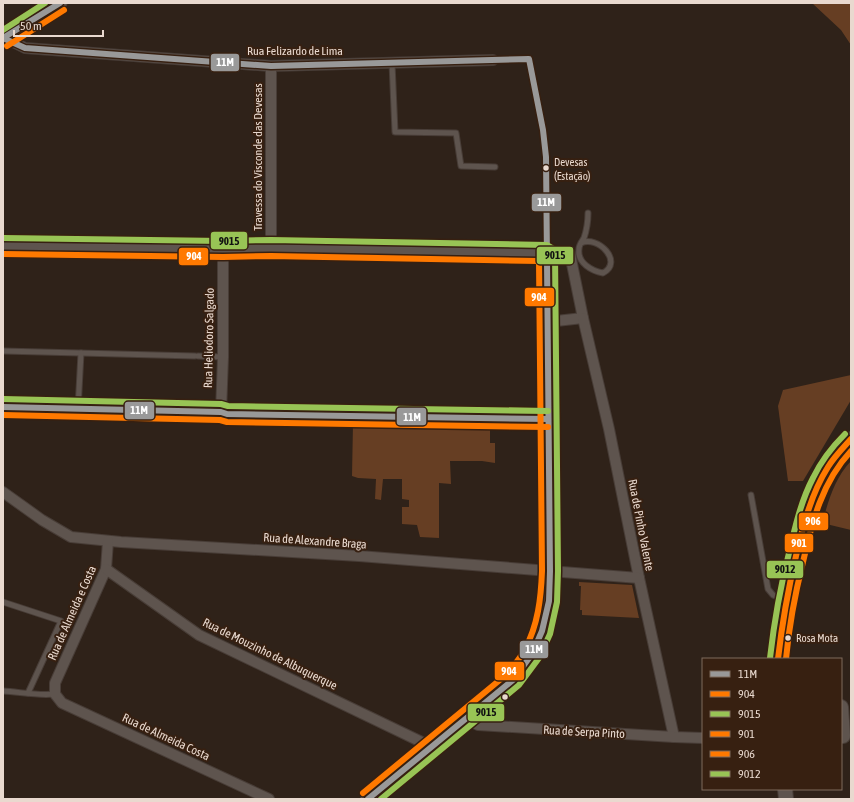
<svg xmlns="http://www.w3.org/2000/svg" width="854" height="802" viewBox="0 0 854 802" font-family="'Asap Condensed',sans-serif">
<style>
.green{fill:#663e23}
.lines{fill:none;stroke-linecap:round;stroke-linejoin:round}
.service-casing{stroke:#483d37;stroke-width:7}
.minor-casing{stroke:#483d37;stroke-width:12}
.tertiary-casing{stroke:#483d37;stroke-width:15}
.secondary-casing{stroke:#483d37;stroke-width:16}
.service{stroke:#5e544e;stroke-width:5}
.minor{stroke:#5e544e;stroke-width:10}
.tertiary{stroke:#5e544e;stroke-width:13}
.secondary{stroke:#5e544e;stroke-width:14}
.bus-1-casing{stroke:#372011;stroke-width:9}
.bus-2-casing{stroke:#372011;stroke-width:9}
.bus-3-casing{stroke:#372011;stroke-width:9}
.bus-4-casing{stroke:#372011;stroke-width:9}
.bus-5-casing{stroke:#372011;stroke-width:9}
.bus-6-casing{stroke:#372011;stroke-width:9}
.bus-1{stroke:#999;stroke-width:6}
.bus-2{stroke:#ff7900;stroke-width:6}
.bus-3{stroke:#98c455;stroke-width:6}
.bus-4{stroke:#ff7900;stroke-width:6}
.bus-5{stroke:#ff7900;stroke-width:6}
.bus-6{stroke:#98c455;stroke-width:6}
.bus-dot{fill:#e9d9cf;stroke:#372011;stroke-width:1.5}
.labels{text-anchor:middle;stroke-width:4;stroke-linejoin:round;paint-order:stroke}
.bus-label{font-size:11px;fill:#e9d9cf;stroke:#372011;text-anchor:start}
.street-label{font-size:12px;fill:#e9d9cf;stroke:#372011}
.line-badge{stroke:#372011;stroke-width:1.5}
.badge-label{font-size:11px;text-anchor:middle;font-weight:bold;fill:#fff}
.pale-badge-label{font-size:11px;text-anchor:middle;font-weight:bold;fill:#111}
</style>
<rect width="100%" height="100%" fill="#2f2219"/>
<!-- green -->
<g class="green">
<path d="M812 3H851V45L841 30Z"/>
<path d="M851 375V400L803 481H788L778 406 783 390Z"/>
<path d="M353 423 490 424V443H495V463L482 461H450L451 484 439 483V538L420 537 417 525 402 524V507H409V500L402 499V479H383L381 500 375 499 376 479 358 478 352 476Z"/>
<path d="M851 461V530L822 523C829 500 834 479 851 461Z"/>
<path d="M579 582 632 585 639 618 582 615V610H580L581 586H579Z"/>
</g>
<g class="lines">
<!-- service casing -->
<g class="service-casing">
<g id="service">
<path d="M392 63 395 132 456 133 461 166 495 167"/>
<path d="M581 243C598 235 624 262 603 273 592 271 577 263 579 249 579 245 582 241 584 238 587 229 588 222 588 213"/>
<path d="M3 351 195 356"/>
<path d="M198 356 223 357"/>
<path d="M78 409 81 353"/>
<path d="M751 495 768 589 773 595 785 600"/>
<path d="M3 602 61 621 28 693"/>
<path d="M3 691C20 692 38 696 55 694"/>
</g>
</g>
<!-- minor casing -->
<g class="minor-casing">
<g id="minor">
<path d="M3 37 25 48 271 66 493 60"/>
<path d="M271 66V248"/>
<path d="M547 253 570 254 583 318 547 322"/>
<path d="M583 318 609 429 639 578 674 737"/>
<path d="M3 407 221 412 227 414 548 419"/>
<path d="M221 412 223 357V249"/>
<path d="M3 492 42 520 71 537 121 542 359 556 639 578"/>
<path d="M108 541 106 569 55 683V694L62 703 269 799"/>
<path d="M106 569 199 635 432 747"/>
<path d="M466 719 478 725 674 737 703 738"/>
</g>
</g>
<!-- tertiary casing -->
<g class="tertiary-casing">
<path id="tertiary" d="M3 39 60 3"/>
</g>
<!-- secondary casing -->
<g class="secondary-casing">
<g id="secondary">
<path d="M3 246 223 249 271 248 547 253 550 571 549 601 542 631 532 654 513 680 368 799"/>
<path d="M778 659C781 627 787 596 794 565 805 518 814 474 851 439"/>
<path d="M841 707 843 736"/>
<path d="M785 789 786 799"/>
</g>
</g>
<!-- service -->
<use href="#service" class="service"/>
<!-- minor -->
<use href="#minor" class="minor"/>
<!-- tertiary -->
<use href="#tertiary" class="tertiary"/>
<!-- secondary -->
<use href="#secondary" class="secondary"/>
<!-- bus-1 casing -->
<g class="bus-1-casing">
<g id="bus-1">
<path d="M3 38 25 48 271 66 529 59 543 130 546 157 550 571 549 601 542 631 532 654 513 680 368 799"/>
<path d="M3 38 60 3"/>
<path d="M3 407 221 412 227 414 548 419"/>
</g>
</g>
<!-- bus-2 casing -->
<g class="bus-2-casing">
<g id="bus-2">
<path d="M7 46 64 10"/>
<path d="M3 254 223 257 271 256 539 261 542 571C541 598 538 625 525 649 521 658 513 666 507 674L363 793"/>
<path d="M3 415 220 420 227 422 548 427"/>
</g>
</g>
<!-- bus-3 casing -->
<g class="bus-3-casing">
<g id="bus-3">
<path d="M3 30 45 3"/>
<path d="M3 238 223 241 271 240 547 245 554 249 555 253 558 571 557 602 550 634 539 658 519 685 381 799"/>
<path d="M3 399 221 404 228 406 548 411"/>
</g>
</g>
<!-- bus-4 casing -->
<g class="bus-4-casing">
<path id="bus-4" d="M778 659C782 624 788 590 796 556 803 526 811 494 828 467 834 457 843 448 851 439"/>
</g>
<!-- bus-5 casing -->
<g class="bus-5-casing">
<path id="bus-5" d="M786 659C789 626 795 594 803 562 812 522 822 482 851 451"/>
</g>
<!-- bus-6 casing -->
<g class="bus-6-casing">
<path id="bus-6" d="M770 658C774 623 780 588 789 553 795 527 801 501 813 478 821 461 832 447 845 434"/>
</g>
<!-- bus-1 -->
<use href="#bus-1" class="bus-1"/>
<!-- bus-2 -->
<use href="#bus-2" class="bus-2"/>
<!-- bus-3 -->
<use href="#bus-3" class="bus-3"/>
<!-- bus-4 -->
<use href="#bus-4" class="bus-4"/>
<!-- bus-5 -->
<use href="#bus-5" class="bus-5"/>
<!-- bus-6 -->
<use href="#bus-6" class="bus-6"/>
</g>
<!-- markers -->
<g class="bus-dot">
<circle cx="546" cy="168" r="3.5"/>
<circle cx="788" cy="638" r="3.5"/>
<circle cx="505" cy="697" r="3.5"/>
</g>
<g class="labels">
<!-- bus labels -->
<g class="bus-label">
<text x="554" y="166">Devesas<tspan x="554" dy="14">(Estação)</tspan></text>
<text x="796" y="642">Rosa Mota</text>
</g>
<!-- street labels -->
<g class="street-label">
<text x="295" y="55">Rua Felizardo de Lima</text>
<text transform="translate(258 157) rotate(-90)" y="4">Travessa do Visconde das Devesas</text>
<text transform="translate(209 338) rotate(-89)" y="4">Rua Heliodoro Salgado</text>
<text transform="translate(641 525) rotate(79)" y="4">Rua de Pinho Valente</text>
<text transform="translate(315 541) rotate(4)" y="4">Rua de Alexandre Braga</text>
<text transform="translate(72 613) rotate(-66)" y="4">Rua de Almeida e Costa</text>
<text transform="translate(270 654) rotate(26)" y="4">Rua de Mouzinho de Albuquerque</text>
<text transform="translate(584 732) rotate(3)" y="4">Rua de Serpa Pinto</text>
<text transform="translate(166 737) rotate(25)" y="4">Rua de Almeida Costa</text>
</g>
</g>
<g class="line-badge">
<rect x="210" y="53" width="30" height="19" rx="4" fill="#999"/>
<rect x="531" y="193" width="31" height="19" rx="4" fill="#999"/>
<rect x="210" y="231" width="38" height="19" rx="4" fill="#98c455"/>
<rect x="536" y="246" width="38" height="19" rx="4" fill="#98c455"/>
<rect x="178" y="247" width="31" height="19" rx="4" fill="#ff7900"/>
<rect x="524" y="287" width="31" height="20" rx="4" fill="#ff7900"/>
<rect x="124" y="401" width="31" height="19" rx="4" fill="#999"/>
<rect x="396" y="407" width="31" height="19" rx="4" fill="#999"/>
<rect x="798" y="512" width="31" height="19" rx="4" fill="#ff7900"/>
<rect x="784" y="533" width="30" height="20" rx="4" fill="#ff7900"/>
<rect x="766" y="560" width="38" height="19" rx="4" fill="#98c455"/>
<rect x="519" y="640" width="30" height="19" rx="4" fill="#999"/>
<rect x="494" y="661" width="31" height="20" rx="4" fill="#ff7900"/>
<rect x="467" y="703" width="38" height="19" rx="4" fill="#98c455"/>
</g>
<g class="badge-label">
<text x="225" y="66">11M</text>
<text x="546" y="206">11M</text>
<text x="194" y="260">904</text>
<text x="539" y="301">904</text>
<text x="139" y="414">11M</text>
<text x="412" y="421">11M</text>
<text x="813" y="525">906</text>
<text x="799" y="547">901</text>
<text x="534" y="653">11M</text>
<text x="509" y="675">904</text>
</g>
<g class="pale-badge-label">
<text x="229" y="245">9015</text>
<text x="555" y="259">9015</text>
<text x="785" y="573">9012</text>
<text x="486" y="716">9015</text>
</g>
<!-- border -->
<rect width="854" height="802" fill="none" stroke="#e9d9cf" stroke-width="8"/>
<!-- legend -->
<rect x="702" y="658" width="140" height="132" fill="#372011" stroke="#7e6a5d"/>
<rect x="710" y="671" width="20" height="6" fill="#999999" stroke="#7e6a5d"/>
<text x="738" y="678" font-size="12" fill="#e9d9cf">11M</text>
<rect x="710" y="691" width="20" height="6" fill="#ff7900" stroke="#7e6a5d"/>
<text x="738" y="698" font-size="12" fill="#e9d9cf">904</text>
<rect x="710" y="711" width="20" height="6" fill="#98c455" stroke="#7e6a5d"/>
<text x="738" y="718" font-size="12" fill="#e9d9cf">9015</text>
<rect x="710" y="731" width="20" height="6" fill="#ff7900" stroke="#7e6a5d"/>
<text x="738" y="738" font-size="12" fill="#e9d9cf">901</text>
<rect x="710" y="751" width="20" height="6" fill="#ff7900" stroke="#7e6a5d"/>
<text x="738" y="758" font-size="12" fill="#e9d9cf">906</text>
<rect x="710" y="771" width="20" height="6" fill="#98c455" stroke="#7e6a5d"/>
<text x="738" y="778" font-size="12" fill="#e9d9cf">9012</text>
<!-- scale -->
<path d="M14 30v6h89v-6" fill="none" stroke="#e9d9cf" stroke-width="2"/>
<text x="20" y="30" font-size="12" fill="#e9d9cf" stroke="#372011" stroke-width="3" paint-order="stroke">50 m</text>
</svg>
